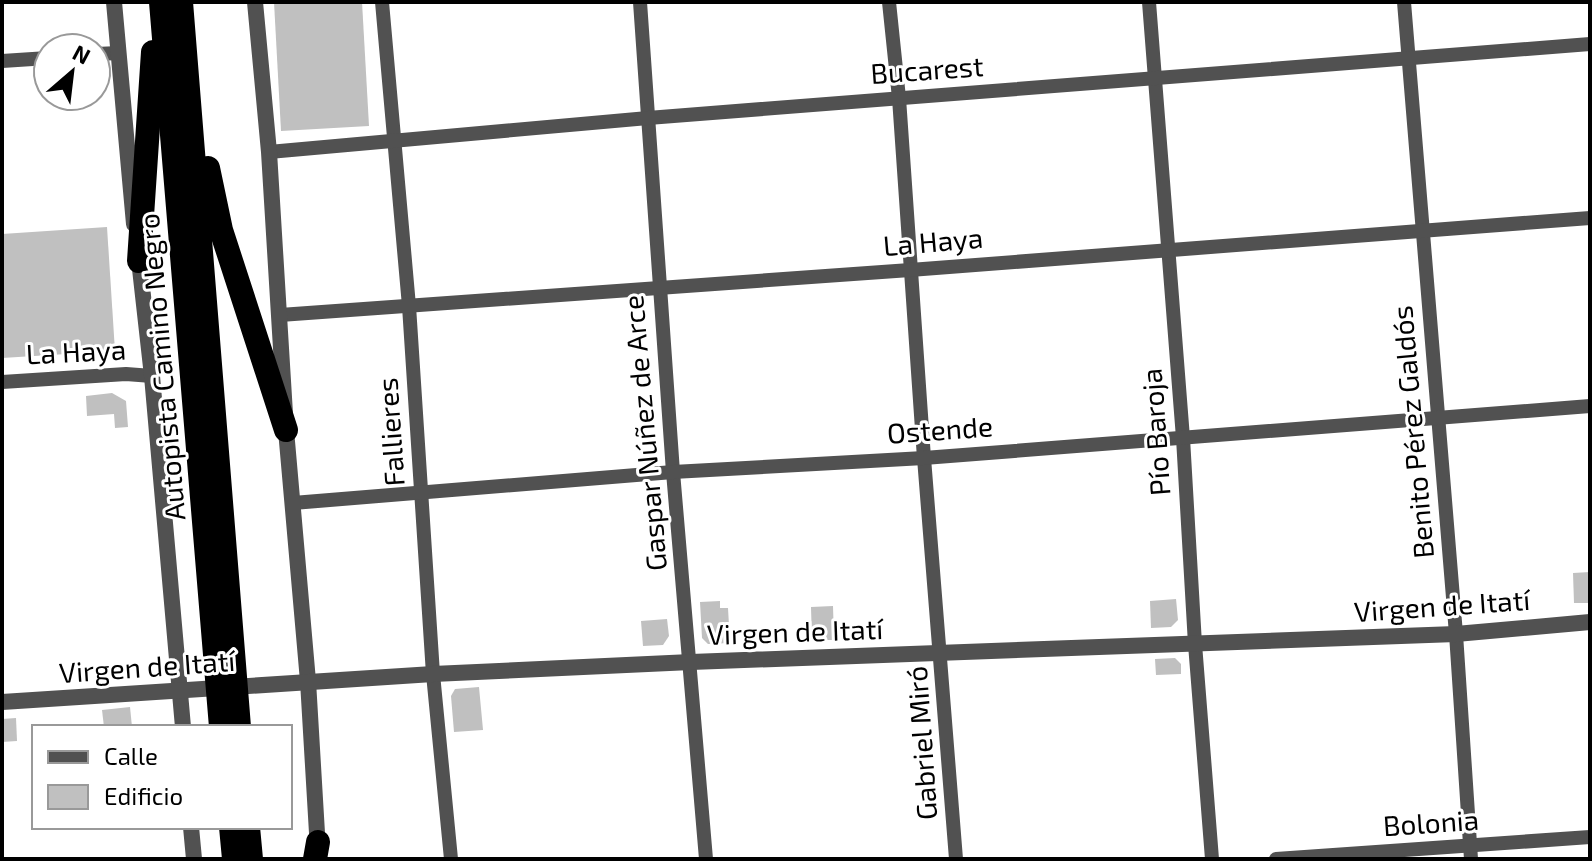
<svg xmlns="http://www.w3.org/2000/svg" width="1592" height="861" viewBox="0 0 1592 861" font-family="'Exo 2',sans-serif">
<style>
.building{fill:#c0c0c0}
.lines{fill:none;stroke-linecap:round;stroke-linejoin:round}
.minor{stroke:#515151;stroke-width:14}
.tertiary{stroke:#515151;stroke-width:16}
.motorway{stroke:#000;stroke-width:24}
.labels{text-anchor:middle;stroke-width:6;stroke-linejoin:round;paint-order:stroke}
.street-label{font-size:28px;fill:#000;stroke:#fff}
</style>
<rect width="100%" height="100%" fill="#fff"/>
<!-- building -->
<g class="building">
<path d="M274 2H362L369 126 281 131Z"/>
<path d="M107 227 115 351 2 358V234Z"/>
<path d="M112 393 126 401 128 427 115 428 114 414 87 416 86 396Z"/>
<path d="M1590 572V603H1574L1573 573Z"/>
<path d="M1176 599 1178 620 1171 627 1151 628 1150 601Z"/>
<path d="M720 601V608H728L730 643 708 644 702 638 700 602Z"/>
<path d="M833 606 834 640H812L811 607Z"/>
<path d="M667 619 669 636 663 645 643 646 641 621Z"/>
<path d="M1175 658 1181 664V674L1156 675 1155 659Z"/>
<path d="M479 687 483 730 454 732 451 696 455 689Z"/>
<path d="M130 707 132 727H104L102 710Z"/>
<path d="M16 718 17 741 2 742V719Z"/>
</g>
<g class="lines">
<!-- minor -->
<g class="minor">
<path d="M382 2 409 306 433 674 451 859"/>
<path d="M640 2 673 472 706 859"/>
<path d="M889 2 899 98 924 458 956 859"/>
<path d="M1149 2 1183 438 1195 644 1212 859"/>
<path d="M1404 2 1456 634 1471 859"/>
<path d="M96 54 119 53"/>
<path d="M2 61 48 58"/>
<path d="M269 152 648 118 1590 44"/>
<path d="M280 315 910 270 1590 218"/>
<path d="M2 382 126 374 152 376"/>
<path d="M293 503 673 472 924 458 1590 406"/>
<path d="M1276 859 1590 837"/>
</g>
<!-- tertiary -->
<g class="tertiary">
<path d="M114 2 134 224"/>
<path d="M255 2 269 152 286 430 308 681 318 850"/>
<path d="M138 251 152 376 183 727"/>
<path d="M2 702 433 674 691 662 1456 634 1590 622"/>
<path d="M191 827 194 859"/>
</g>
<!-- motorway -->
<g class="motorway">
<path d="M161 2 221 727"/>
<path d="M181 2 239 727"/>
<path d="M208 168 221 230 286 430"/>
<path d="M139 261 153 52"/>
<path d="M231 827 234 859"/>
<path d="M248 827 251 859"/>
<path d="M315 859 318 842"/>
</g>
</g>
<g class="labels">
<!-- street labels -->
<g class="street-label">
<text transform="translate(927 70) rotate(-4)" y="10">Bucarest</text>
<text transform="translate(933 242) rotate(-5)" y="10">La Haya</text>
<text transform="translate(76 352) rotate(-3)" y="10">La Haya</text>
<text transform="translate(162 367) rotate(-95)" y="10">Autopista Camino Negro</text>
<text transform="translate(940 430) rotate(-4)" y="10">Ostende</text>
<text transform="translate(391 432) rotate(-94)" y="10">Fallieres</text>
<text transform="translate(1156 432) rotate(-94)" y="10">Pío Baroja</text>
<text transform="translate(1413 432) rotate(-95)" y="10">Benito Pérez Galdós</text>
<text transform="translate(645 433) rotate(-95)" y="10">Gaspar Núñez de Arce</text>
<text transform="translate(1442 606) rotate(-4)" y="10">Virgen de Itatí</text>
<text transform="translate(795 632) rotate(-2)" y="10">Virgen de Itatí</text>
<text transform="translate(147 667) rotate(-4)" y="10">Virgen de Itatí</text>
<text transform="translate(922 743) rotate(-94)" y="10">Gabriel Miró</text>
<text transform="translate(1431 823) rotate(-4)" y="10">Bolonia</text>
</g>
</g>
<!-- border -->
<rect width="1592" height="861" fill="none" stroke="#000000" stroke-width="8"/>
<!-- legend -->
<rect x="32" y="725" width="260" height="104" fill="#ffffff" stroke="#999999" stroke-width="2"/>
<rect x="48" y="751" width="40" height="12" fill="#515151" stroke="#999999" stroke-width="2"/>
<text x="104" y="765" font-size="24" fill="#000000">Calle</text>
<rect x="48" y="785" width="40" height="24" fill="#c0c0c0" stroke="#999999" stroke-width="2"/>
<text x="104" y="805" font-size="24" fill="#000000">Edificio</text>
<!-- north arrow -->
<g transform="translate(72 72) rotate(28)"><circle r="38" fill="#ffffff" stroke="#999999" stroke-width="2"/>
<path d="M0-6L14 30L0 20L-14 30Z" fill="#000000"/>
<text y="-12" font-size="22" font-weight="bold" text-anchor="middle" fill="#000000">N</text>
</g>
</svg>
